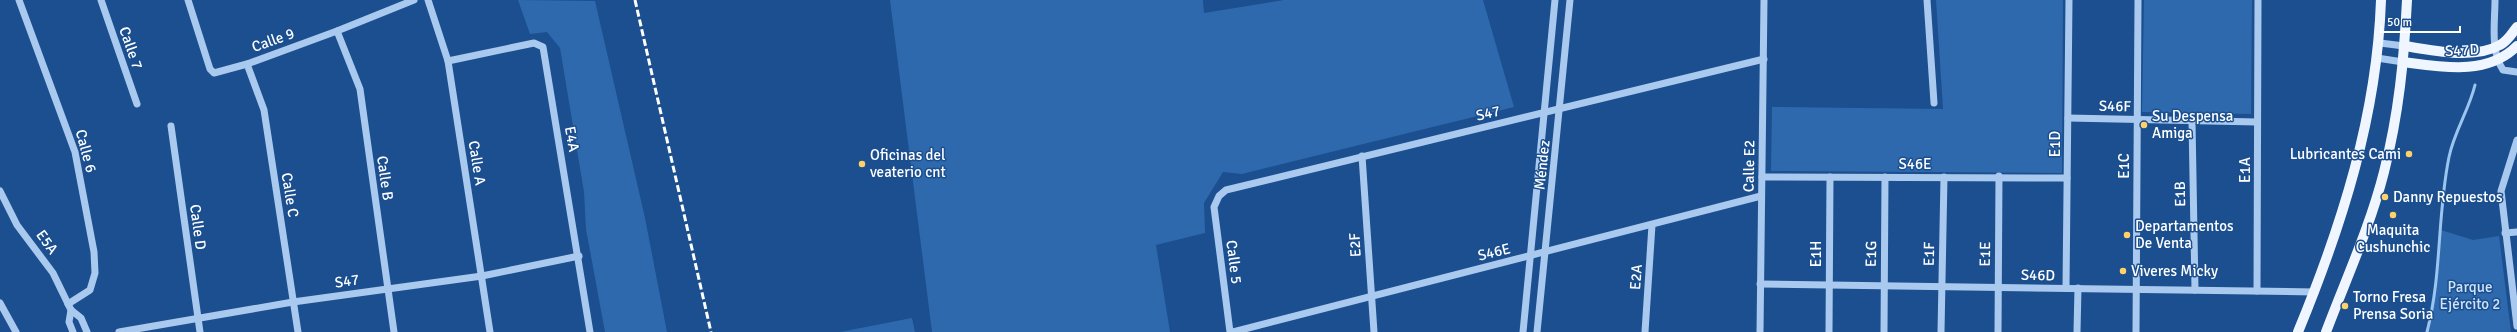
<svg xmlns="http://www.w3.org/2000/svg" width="2517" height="332" viewBox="0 0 2517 332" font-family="Signika,sans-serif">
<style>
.green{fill:#2e69ad}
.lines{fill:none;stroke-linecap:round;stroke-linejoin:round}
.stream{stroke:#9cc4f0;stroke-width:3}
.minor{stroke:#a9c9ee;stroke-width:7}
.major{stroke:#f0f6ff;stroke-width:10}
.rail{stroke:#fff;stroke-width:3;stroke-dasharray:7 3;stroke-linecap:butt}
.poi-dot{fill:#ffd166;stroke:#1b4f8f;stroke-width:1.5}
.labels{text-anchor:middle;stroke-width:3;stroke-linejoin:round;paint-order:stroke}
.street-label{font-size:15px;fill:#fff;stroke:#1b4f8f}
.poi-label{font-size:15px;fill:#fff;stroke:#1b4f8f;text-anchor:start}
.park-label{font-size:15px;fill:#cfe3fa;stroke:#1b4f8f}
</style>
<rect width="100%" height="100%" fill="#1b4f8f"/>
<!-- green -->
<g class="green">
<path d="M518 0 595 1 645 218 667 332H605L586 229 584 192 560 48 547 32 530 34Z"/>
<path d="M890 0H1203L1204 13 1284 0H1483L1514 107 1242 174 1223 172 1204 203 1205 233 1156 245 1170 332H932Z"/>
<path d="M1936 0H2063L2062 173 1771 171 1772 107 1943 109Z"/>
<path d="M2144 0H2252L2251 114 2142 112Z"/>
<path d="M2441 230 2473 240 2499 236 2511 332H2426L2439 259Z"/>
<path d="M912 318 915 332H840Z"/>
</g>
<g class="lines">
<!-- stream -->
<path class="stream" d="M2427 332C2442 275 2437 215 2449 157 2454 132 2469 110 2475 85"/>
<!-- minor -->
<g class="minor">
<path d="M19 0 75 152 94 252 95 273 90 290 68 304"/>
<path d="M101 0 137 104"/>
<path d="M188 0 210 69 214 73 247 64 337 31 414 0"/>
<path d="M428 0 448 61 490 332"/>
<path d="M1927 0 1934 103"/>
<path d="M2495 0C2495 23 2490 50 2503 70L2517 72"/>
<path d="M337 31 360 89 394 332"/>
<path d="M2380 43 2404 46"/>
<path d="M2377 58 2403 62"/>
<path d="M448 61 534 43 543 47 590 332"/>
<path d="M247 64 264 110 298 332"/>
<path d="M2068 118 2257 122"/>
<path d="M2192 121 2195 290"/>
<path d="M171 126 200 332"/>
<path d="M2517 140 2501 191 2517 326"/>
<path d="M1362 156 1374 332"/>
<path d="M1762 177 2067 178"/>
<path d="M0 191 17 225 53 273 71 310 81 318 87 332"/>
<path d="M2505 233 2517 232"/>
<path d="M1760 284 2315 292"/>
<path d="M2066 288 2069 0"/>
<path d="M2257 291 2258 0"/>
<path d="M0 303 16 332"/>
<path d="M71 310 69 322 73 332"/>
<path d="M119 332 293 302 482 276 579 256"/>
<path d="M1230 332 1214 207 1219 196 1226 190 1764 59"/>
<path d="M1233 332 1761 196"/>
<path d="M1523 332 1555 0"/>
<path d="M1537 332 1570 0"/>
<path d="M1645 332 1652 225"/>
<path d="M1760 332 1764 0"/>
<path d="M1829 332 1830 177"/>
<path d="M1884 332 1885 177"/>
<path d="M1941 332 1944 177"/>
<path d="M1998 332 1999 176"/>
<path d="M2077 332 2078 288"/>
<path d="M2136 332 2138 0"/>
</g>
<!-- major -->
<g class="major">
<path d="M2404 46C2433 50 2473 60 2500 45 2508 41 2512 33 2517 27"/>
<path d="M2403 62C2442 67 2487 76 2517 46"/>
<path d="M2298 332C2342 225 2377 116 2381 0"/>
<path d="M2326 332C2346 279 2370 227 2384 172 2399 113 2404 60 2407 0"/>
</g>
<!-- rail -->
<path class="rail" d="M635 0 711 332"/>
</g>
<!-- markers -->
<g class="poi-dot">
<circle cx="2144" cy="125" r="4"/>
<circle cx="2409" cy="154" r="4"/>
<circle cx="862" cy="164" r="4"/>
<circle cx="2385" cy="197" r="4"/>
<circle cx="2393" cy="215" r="4"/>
<circle cx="2127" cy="235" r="4"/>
<circle cx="2123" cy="271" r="4"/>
<circle cx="2345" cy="306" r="4"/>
</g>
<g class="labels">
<!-- street labels -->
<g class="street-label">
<text transform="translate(273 40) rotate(-20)" y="5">Calle 9</text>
<text transform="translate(131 48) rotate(71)" y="5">Calle 7</text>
<text transform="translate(2462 50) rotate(-3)" y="5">S47D</text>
<text transform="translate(2115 106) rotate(1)" y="5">S46F</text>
<text transform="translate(1488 113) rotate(-13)" y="5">S47</text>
<text transform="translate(572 139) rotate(80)" y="5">E4A</text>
<text transform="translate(2055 144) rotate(-90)" y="5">E1D</text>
<text transform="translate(86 151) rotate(75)" y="5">Calle 6</text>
<text transform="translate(477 163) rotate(81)" y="5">Calle A</text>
<text x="1915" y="169">S46E</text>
<text transform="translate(1542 165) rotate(-84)" y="5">Méndez</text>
<text transform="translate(1749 166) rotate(-89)" y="5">Calle E2</text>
<text transform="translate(2124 166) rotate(-90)" y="5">E1C</text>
<text transform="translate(2245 170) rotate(-90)" y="5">E1A</text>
<text transform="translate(385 178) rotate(82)" y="5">Calle B</text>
<text transform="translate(2180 194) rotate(-91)" y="5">E1B</text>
<text transform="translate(290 195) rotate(81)" y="5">Calle C</text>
<text transform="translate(198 227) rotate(82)" y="5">Calle D</text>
<text transform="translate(47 242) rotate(54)" y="5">E5A</text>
<text transform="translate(1355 245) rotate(-94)" y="5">E2F</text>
<text transform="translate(1494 252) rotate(-14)" y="5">S46E</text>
<text transform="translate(1816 254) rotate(-90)" y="5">E1H</text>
<text transform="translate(1871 254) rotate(-89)" y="5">E1G</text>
<text transform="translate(1929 254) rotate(-89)" y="5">E1F</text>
<text transform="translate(1985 254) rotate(-89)" y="5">E1E</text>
<text transform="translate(1234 262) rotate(83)" y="5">Calle 5</text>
<text transform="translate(2038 275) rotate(1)" y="5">S46D</text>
<text transform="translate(1636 277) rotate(-86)" y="5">E2A</text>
<text transform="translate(347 281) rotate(-8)" y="5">S47</text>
</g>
<!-- poi labels -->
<g class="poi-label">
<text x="2152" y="121">Su Despensa<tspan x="2152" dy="17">Amiga</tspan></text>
<text x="2401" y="159" text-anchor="end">Lubricantes Cami</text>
<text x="870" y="160">Oficinas del<tspan x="870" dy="17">veaterio cnt</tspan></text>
<text x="2393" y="202">Danny Repuestos</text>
<text x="2135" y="231">Departamentos<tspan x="2135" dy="17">De Venta</tspan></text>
<text x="2393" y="235" text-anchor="middle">Maquita<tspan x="2393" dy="17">Cushunchic</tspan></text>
<text x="2131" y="276">Viveres Micky</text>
<text x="2353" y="302">Torno Fresa<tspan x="2353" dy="17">Prensa Soria</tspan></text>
</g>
<!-- park labels -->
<g class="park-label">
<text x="2470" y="292">Parque<tspan x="2470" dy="17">Ejército 2</tspan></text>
</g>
</g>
<!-- scale -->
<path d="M2381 26v6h79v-6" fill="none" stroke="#ffffff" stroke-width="2"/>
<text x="2387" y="26" font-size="12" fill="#ffffff" stroke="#1b4f8f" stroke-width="3" paint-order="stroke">50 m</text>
</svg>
